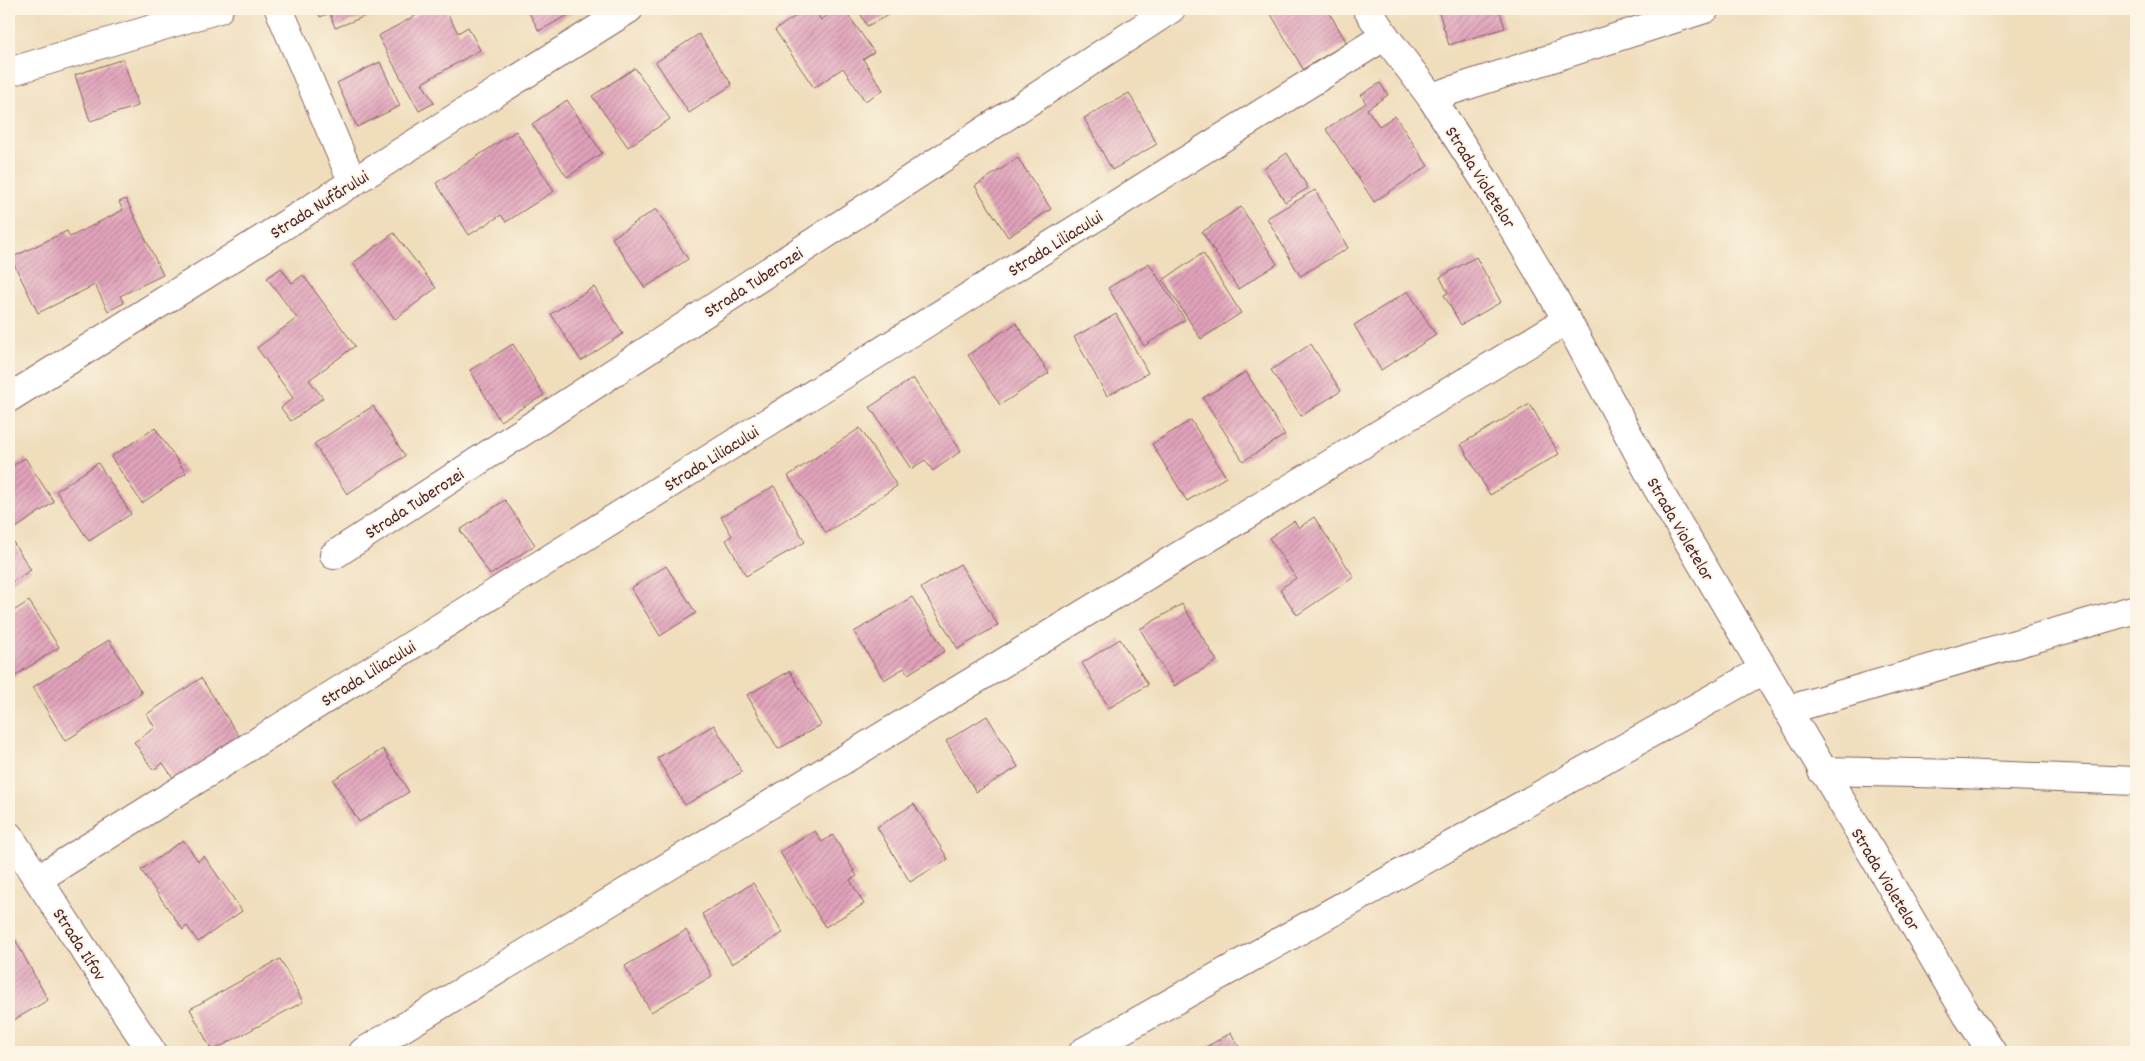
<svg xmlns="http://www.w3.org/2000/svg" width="2145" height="1061" viewBox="0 0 2145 1061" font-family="Dekko,sans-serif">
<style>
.building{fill:url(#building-hatch)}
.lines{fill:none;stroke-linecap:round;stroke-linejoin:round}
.street-casing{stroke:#84625d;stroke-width:30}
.street{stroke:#fff;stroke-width:28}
.labels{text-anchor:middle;stroke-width:4;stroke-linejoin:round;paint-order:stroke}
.street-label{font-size:18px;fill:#4a1f2b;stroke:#fcf5e5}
</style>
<defs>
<pattern id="building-hatch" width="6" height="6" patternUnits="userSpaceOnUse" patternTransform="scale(1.25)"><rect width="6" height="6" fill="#e1a3bb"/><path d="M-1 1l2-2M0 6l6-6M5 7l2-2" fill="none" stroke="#b88498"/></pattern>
</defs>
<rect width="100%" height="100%" fill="#fcf5e5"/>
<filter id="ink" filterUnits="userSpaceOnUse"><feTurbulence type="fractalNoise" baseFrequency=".02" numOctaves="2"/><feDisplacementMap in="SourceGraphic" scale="10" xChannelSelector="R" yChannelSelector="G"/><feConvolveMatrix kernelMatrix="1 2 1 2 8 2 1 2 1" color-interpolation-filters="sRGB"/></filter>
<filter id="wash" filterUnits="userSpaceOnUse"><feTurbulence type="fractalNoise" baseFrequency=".0096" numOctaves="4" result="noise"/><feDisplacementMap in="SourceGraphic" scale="20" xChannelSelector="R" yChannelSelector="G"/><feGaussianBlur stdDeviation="1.12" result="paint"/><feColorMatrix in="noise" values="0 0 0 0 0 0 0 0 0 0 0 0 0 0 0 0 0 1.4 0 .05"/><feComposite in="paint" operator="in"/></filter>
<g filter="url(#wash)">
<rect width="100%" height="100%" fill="#efddbb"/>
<g id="blocks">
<!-- building -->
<g class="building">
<path d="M317 9H383L335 28 330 13 320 17Z"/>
<path d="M428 9H445L458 33 468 27 480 50 422 83 434 103 419 111 378 36Z"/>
<path d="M527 9H579L539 31Z"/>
<path d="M806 9H814L821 20 837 9H844L874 52 863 59 883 90 865 101 843 68 814 88 775 30Z"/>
<path d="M858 9H900L867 26Z"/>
<path d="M1268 9H1327L1347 43 1303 69Z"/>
<path d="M1438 9H1499L1505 28 1449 45Z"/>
<path d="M699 34 732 85 689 113 656 62Z"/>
<path d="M123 59 138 106 90 121 75 75Z"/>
<path d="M380 62 400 106 357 127 337 83Z"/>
<path d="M635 68 670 119 628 147 592 96Z"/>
<path d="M1380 83 1388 95 1367 109 1379 126 1395 116 1428 166 1374 202 1326 129 1366 103 1361 95Z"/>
<path d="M1129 93 1157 144 1112 170 1084 118Z"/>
<path d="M567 100 602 153 567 177 532 124Z"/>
<path d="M516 131 554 191 506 222 501 215 469 235 436 183Z"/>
<path d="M1287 153 1308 188 1285 202 1264 168Z"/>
<path d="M1018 158 1051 209 1008 237 975 186Z"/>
<path d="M1315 190 1348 248 1300 276 1267 218Z"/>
<path d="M126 199 163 275 120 296 124 303 108 311 95 285 38 313 11 258 67 231 70 237 123 210 119 202Z"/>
<path d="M1241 207 1277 264 1238 289 1202 232Z"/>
<path d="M656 209 688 259 645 288 612 238Z"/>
<path d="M394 233 436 288 395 319 353 263Z"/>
<path d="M1203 253 1241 313 1201 339 1163 280Z"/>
<path d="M1476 257 1501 302 1461 325 1444 295 1448 293 1440 277Z"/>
<path d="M1149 263 1185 320 1144 346 1108 288Z"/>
<path d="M281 268 292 283 303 275 355 346 309 380 323 398 291 421 281 408 293 398 257 348 297 318 267 278Z"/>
<path d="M594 287 623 334 581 361 551 314Z"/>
<path d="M1408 291 1436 335 1381 370 1354 325Z"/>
<path d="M1116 314 1148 373 1107 396 1074 337Z"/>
<path d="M1016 323 1049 373 1000 405 968 355Z"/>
<path d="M513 344 544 395 500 421 470 370Z"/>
<path d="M1311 344 1341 391 1301 416 1271 370Z"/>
<path d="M1246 372 1285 435 1243 461 1203 398Z"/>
<path d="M913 378 961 451 933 471 925 460 911 469 870 407Z"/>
<path d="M1530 404 1559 454 1490 495 1461 444Z"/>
<path d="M373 406 405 456 347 494 314 444Z"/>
<path d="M1191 420 1226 477 1187 501 1152 444Z"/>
<path d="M155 428 186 473 142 503 111 457Z"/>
<path d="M860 428 897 486 826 533 788 476Z"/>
<path d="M25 458 54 502 16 528 9 516V468Z"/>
<path d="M98 463 131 514 89 541 56 491Z"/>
<path d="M774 486 805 542 746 576 726 540 732 536 721 517Z"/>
<path d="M505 500 535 545 490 575 460 530Z"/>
<path d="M1314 517 1354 577 1297 615 1280 589 1296 578 1269 538 1294 521 1299 528Z"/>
<path d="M9 536 31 570 9 584Z"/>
<path d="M960 564 998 625 958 649 921 588Z"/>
<path d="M666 566 696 613 660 636 631 588Z"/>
<path d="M912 597 945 651 908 674 904 668 884 680 854 632Z"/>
<path d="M29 601 59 647 9 680V614Z"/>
<path d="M1182 604 1217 661 1174 686 1140 629Z"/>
<path d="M1120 639 1148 685 1109 708 1082 663Z"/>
<path d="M109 640 142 693 65 741 33 687Z"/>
<path d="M790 671 821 725 778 749 747 695Z"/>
<path d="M201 678 241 739 176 782 163 763 153 770 134 742 155 728 147 714Z"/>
<path d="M987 716 1018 767 976 792 946 741Z"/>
<path d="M714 725 742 772 685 805 657 758Z"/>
<path d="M383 749 409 792 359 822 333 780Z"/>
<path d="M914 804 948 859 910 882 877 827Z"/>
<path d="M815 831 822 842 833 835 857 876 850 880 864 904 825 927 780 852Z"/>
<path d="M183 840 198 861 204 856 242 911 198 942 187 926 183 930 141 870Z"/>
<path d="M753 883 783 933 732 964 702 914Z"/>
<path d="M686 930 712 976 651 1012 625 966Z"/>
<path d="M12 934 48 1000 9 1023V935Z"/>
<path d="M280 959 303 1002 212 1051 190 1009Z"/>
<path d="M1231 1033 1242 1052H1197Z"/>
</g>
</g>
</g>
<g filter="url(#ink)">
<use href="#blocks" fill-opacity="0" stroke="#84625d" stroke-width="1"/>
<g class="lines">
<!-- street casing -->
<g class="street-casing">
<g id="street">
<path d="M279 9 353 183"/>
<path d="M1367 9 1385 36 1431 97 1489 187 1567 320 1656 486 1967 1015 1992 1052"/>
<path d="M9 72 219 9"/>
<path d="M1431 97 1705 9"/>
<path d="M9 398 629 9"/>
<path d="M334 555 1171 9"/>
<path d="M1787 710 2136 609"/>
<path d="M1822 771 1960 774 2136 781"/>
<path d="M9 836 152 1052"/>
<path d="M38 879 1385 36"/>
<path d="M363 1052 1567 320"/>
<path d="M1083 1052 1763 670"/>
</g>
</g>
<!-- street -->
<use href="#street" class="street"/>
</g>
</g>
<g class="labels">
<!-- street labels -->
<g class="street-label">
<text transform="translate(1481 177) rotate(58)" y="6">Strada Violetelor</text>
<text transform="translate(319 204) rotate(-32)" y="6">Strada Nufărului</text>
<text transform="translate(1055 243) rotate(-32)" y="6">Strada Liliacului</text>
<text transform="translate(753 282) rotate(-33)" y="6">Strada Tuberozei</text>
<text transform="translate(711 458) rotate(-32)" y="6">Strada Liliacului</text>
<text transform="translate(414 503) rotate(-33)" y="6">Strada Tuberozei</text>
<text transform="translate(1681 529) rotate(60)" y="6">Strada Violetelor</text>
<text transform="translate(368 673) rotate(-32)" y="6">Strada Liliacului</text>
<text transform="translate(1886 879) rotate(59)" y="6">Strada Violetelor</text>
<text transform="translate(80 944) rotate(57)" y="6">Strada Ilfov</text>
</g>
</g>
<!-- margin -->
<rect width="2145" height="1061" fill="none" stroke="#fcf5e5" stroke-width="30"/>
</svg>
